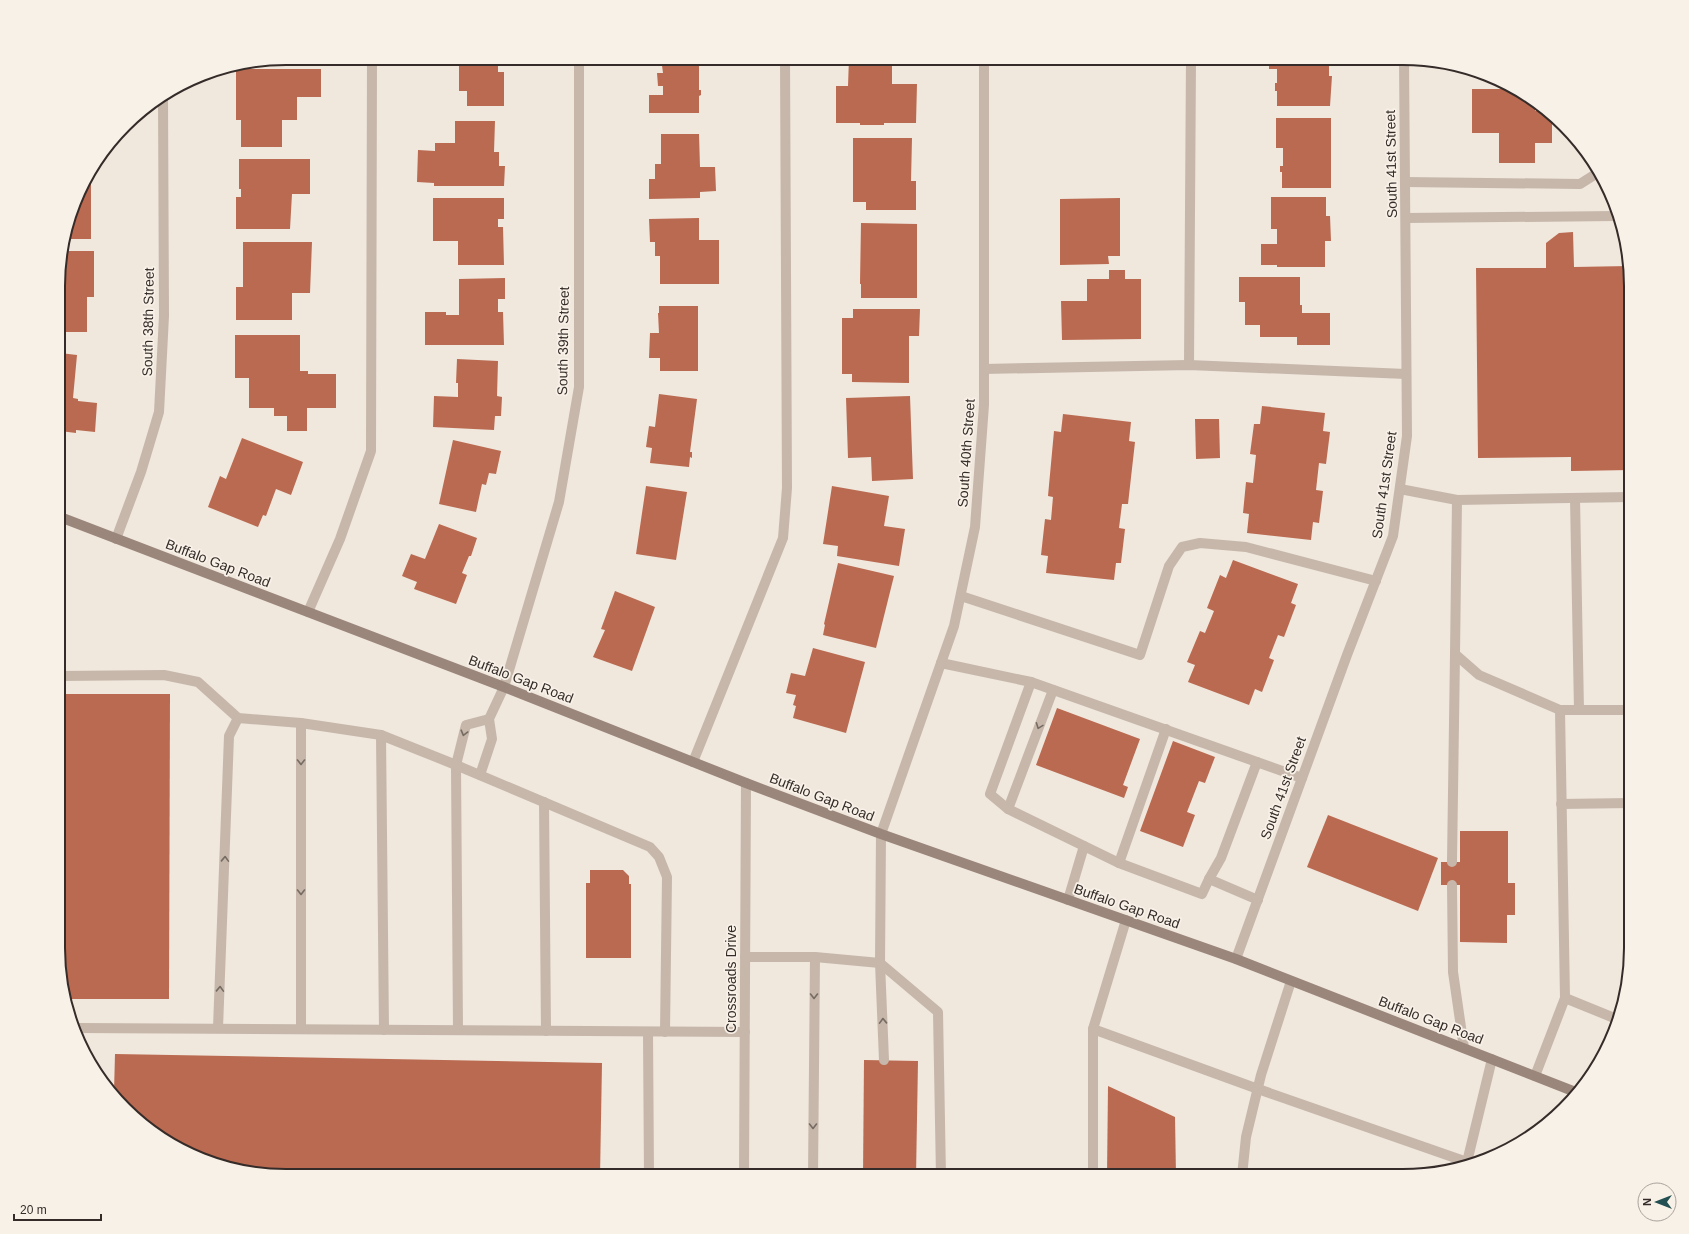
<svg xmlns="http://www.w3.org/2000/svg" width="1689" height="1234" viewBox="0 0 1689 1234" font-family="Helvetica,sans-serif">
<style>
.building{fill:#ba6a50}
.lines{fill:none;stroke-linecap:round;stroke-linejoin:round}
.service{stroke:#c6b7aa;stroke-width:10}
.minor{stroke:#c6b7aa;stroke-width:10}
.secondary{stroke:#9a867b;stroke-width:10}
.oneway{stroke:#766b63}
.labels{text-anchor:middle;stroke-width:3.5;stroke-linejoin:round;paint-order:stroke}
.street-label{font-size:14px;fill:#352c29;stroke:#f8f1e8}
.rim{fill:none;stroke:#352c29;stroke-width:2}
</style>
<rect width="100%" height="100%" fill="#f0e7dd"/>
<!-- building -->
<g class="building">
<path d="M459 58H498V72H504V106H467V91H459Z"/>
<path d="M661 58H699V90H701V95L699 96V113H649V95H663V86H658L657 73H663Z"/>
<path d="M849 58H892V84H917L916 123H884V125H860V123H836V86H848Z"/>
<path d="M1269 58H1329V76H1332L1330 106H1277V91H1275V83H1277V69H1269Z"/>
<path d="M236 69H321V97H297V120H282V147H241V120H236Z"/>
<path d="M1474 72 1490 75 1494 77 1474 78Z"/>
<path d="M1472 89H1515L1542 105V108H1535V111H1548L1552 114V143H1535V163H1499V133H1472Z"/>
<path d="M1276 118H1331V188H1282V172H1280V166H1283V148H1276Z"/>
<path d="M455 121H495L494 152H499V166H505L504 186H434V183L417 182 418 150 435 151V143H455Z"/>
<path d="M661 134H699L700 167H715L716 191 700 192V198L649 199V179H655V164H661Z"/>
<path d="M853 138H912L911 181H916V210H866V202H853Z"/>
<path d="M239 159H310V194H292L290 229H236V197H241V189H239Z"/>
<path d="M91 173V239H65L82 185Z"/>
<path d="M1271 197H1326V216H1330L1331 241H1325V267H1277V265H1261V244H1277V229H1271Z"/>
<path d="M433 198H504V219H498V227H503L504 265H458V241H433Z"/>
<path d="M1120 198V256H1108L1109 264 1060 265V199Z"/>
<path d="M699 218V240H719V284H660V256H655V242H650L649 219Z"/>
<path d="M861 223 917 224V298H861V284H860Z"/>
<path d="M1573 232 1574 267 1629 266 1631 271V470L1571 471V457L1478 458 1476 268H1546V243L1559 233Z"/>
<path d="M243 242H312L310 293H292V320H236V287H243Z"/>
<path d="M61 251H94V297H87V332H60V256Z"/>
<path d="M1109 270H1125V279H1141V339L1062 340 1061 301H1087V279H1109Z"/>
<path d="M1239 277H1300V305H1302V313H1330V345H1297V337H1260V325H1245V302H1239Z"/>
<path d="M505 278V299H498V312H503L504 345H425V312H446V315H459V279Z"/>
<path d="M659 306H698V371H660V358H649L650 333H659L658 313H659Z"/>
<path d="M853 309H920L919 336H909V383L852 382V374H842V318H853Z"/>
<path d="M235 335H300V371H308V374H336V408H307V431H287V416H274V408H249V378H235Z"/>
<path d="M60 353 77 355 73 398 78 399V401L97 403 95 432 76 430V433L60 431Z"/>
<path d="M457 359 498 361 497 396 502 397 501 416H495L494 430 433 427 434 396 458 397V383H456Z"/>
<path d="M659 394 697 399 690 452H692V458L690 457 689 467 650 463 652 448 646 447 649 426 655 427Z"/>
<path d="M910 396 913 479 872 481 871 457 848 458 846 398Z"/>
<path d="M1262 406 1325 413 1323 431 1330 432 1326 464 1319 463 1316 490 1323 491 1319 523 1313 522 1311 540 1247 533 1249 514 1243 513 1246 482 1253 483 1256 455 1250 454 1254 424H1260Z"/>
<path d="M1063 414 1131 422 1129 441 1135 442 1128 504H1122L1119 528 1125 529 1121 563H1116L1114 580 1046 573 1048 556 1041 555 1045 519 1051 520 1053 497 1048 496 1054 431 1061 432Z"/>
<path d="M1195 419H1219L1220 458 1196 459Z"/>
<path d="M242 438 303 462 291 495 276 489 266 516 263 515 258 527 208 507 220 476 226 479Z"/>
<path d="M453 440 501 451 496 474 489 473 486 485 482 484 476 512 439 504Z"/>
<path d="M646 486 687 492 676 560 636 554Z"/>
<path d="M832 486 889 496 884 526 905 529 899 566 837 556 838 546 823 544Z"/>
<path d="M439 524 477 538 471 556H469L462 573 467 575 456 604 414 589 417 582 402 576 411 554 425 559Z"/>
<path d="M1233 560 1298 584 1291 603 1296 605 1284 637 1278 635 1269 658 1274 660 1262 692 1255 689 1249 705 1188 682 1195 665 1187 662 1200 631 1205 633 1214 611 1207 608 1220 575 1226 578Z"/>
<path d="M838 563 894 576 876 648 823 635 825 625 824 624Z"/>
<path d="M615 591 655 607 632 671 593 657 605 630 601 629Z"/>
<path d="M813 648 865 662 846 733 793 718 796 706 793 705 796 695 786 693 791 673 805 676Z"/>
<path d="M60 694H170L169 999H67L60 978Z"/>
<path d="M1057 708 1140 739 1123 785 1128 787 1124 798 1036 765Z"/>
<path d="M1173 741 1215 757 1205 783 1199 781 1187 812 1195 815 1183 847 1140 831Z"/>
<path d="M1328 815 1438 858 1418 911 1307 867Z"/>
<path d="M1460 831H1508V883H1515V915H1507V943L1460 942V885H1441V862H1460Z"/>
<path d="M590 870H623L629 876V884H631V958H586V883H590Z"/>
<path d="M115 1054 602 1063 600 1176H271L212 1164 147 1129 114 1092Z"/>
<path d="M864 1060 918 1061 916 1176H863Z"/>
<path d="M1108 1086 1175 1117 1176 1176H1107Z"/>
</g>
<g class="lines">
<!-- service -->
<g class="service">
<path d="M1405 182 1580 184 1599 172"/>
<path d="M1406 218 1616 216"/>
<path d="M1189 365 1191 58"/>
<path d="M984 369 1189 365 1406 374"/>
<path d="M1400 489 1457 500 1455 654 1479 675 1560 710 1565 998 1535 1076"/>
<path d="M1575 498 1579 710"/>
<path d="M1457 500 1631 497"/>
<path d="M961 596 1140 655 1169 566 1182 547 1200 543 1246 547 1376 581"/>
<path d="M308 612 340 539 371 451 372 58"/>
<path d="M941 663 1031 682"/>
<path d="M60 676 164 675 198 682 238 718 301 723 381 735 456 765 650 847 659 857 667 877 665 1032"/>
<path d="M1560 710H1631"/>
<path d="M301 723V1029"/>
<path d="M381 735 384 1030"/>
<path d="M693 762 783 538 787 488 785 58"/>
<path d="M480 775 492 739 489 719 504 687"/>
<path d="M544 802 546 1031"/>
<path d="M1561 804 1631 803"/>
<path d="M1008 809 1053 690"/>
<path d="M881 834 880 963 884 1060"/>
<path d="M1084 846 1119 863 1202 894 1209 879 1258 900"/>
<path d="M1452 862 1455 654"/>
<path d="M1119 863 1166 729"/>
<path d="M1209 879 1221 858 1257 762"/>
<path d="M1452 885 1453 972 1464 1048"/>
<path d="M1068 900 1084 846 1008 809 990 794 1031 682 1302 778"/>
<path d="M1126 920 1093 1029 1258 1089 1467 1162 1492 1059"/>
<path d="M745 957H815L880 963 938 1012 941 1176"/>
<path d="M1565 998 1619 1020"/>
<path d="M77 1028 745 1032"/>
<path d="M218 1028 229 736 238 718"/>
<path d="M1093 1029V1176"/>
<path d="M458 1030 456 765 466 725 489 719"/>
<path d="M648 1032 649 1176"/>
<path d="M1242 1171 1254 1176"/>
<path d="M813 1176 815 957"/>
<path d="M1242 1176 1246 1137 1261 1075 1291 981"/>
</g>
<!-- minor -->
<g class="minor">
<path d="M116 539 141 472 159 412 164 316 163 98"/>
<path d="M504 687 559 502 579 387V58"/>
<path d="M881 834 954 626 975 527 984 405V58"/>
<path d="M1236 959 1347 655 1393 536 1407 436 1404 58"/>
<path d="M744 1176 746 783"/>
</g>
<!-- secondary -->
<path class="secondary" d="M60 517 504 687 746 783 881 834 1236 959 1578 1093"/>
</g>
<!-- one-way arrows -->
<defs><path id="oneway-chevron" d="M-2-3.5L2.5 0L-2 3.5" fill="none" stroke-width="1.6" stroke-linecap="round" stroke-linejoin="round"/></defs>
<g class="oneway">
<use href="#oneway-chevron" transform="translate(1039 726) rotate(111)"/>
<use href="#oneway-chevron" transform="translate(464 733) rotate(105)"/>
<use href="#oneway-chevron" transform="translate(301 762) rotate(90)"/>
<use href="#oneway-chevron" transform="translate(225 859) rotate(-88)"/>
<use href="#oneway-chevron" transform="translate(301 892) rotate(90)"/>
<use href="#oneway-chevron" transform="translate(220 989) rotate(-88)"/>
<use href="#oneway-chevron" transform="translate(814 996) rotate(90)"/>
<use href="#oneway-chevron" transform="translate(883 1021) rotate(-92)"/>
<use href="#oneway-chevron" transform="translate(813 1126) rotate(90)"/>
</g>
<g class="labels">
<!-- street labels -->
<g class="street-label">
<text transform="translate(1391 164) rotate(-91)" y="5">South 41st Street</text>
<text transform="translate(148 322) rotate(-89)" y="5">South 38th Street</text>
<text transform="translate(563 341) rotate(-89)" y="5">South 39th Street</text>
<text transform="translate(966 453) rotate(-86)" y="5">South 40th Street</text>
<text transform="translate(1384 485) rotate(-82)" y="5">South 41st Street</text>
<text transform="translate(218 563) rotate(21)" y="5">Buffalo Gap Road</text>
<text transform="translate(521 679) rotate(21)" y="5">Buffalo Gap Road</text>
<text transform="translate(1283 788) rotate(-70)" y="5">South 41st Street</text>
<text transform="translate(822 797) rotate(21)" y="5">Buffalo Gap Road</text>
<text transform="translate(1127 906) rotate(19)" y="5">Buffalo Gap Road</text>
<text transform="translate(731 979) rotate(-90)" y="5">Crossroads Drive</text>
<text transform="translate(1431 1020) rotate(21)" y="5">Buffalo Gap Road</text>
</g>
</g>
<!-- crop -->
<path d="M0 0H1689V1234H0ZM286 65H1403A221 221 0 0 1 1624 286V948A221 221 0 0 1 1403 1169H286A221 221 0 0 1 65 948V286A221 221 0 0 1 286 65Z" fill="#f8f1e8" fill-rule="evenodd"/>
<path class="rim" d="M286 65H1403A221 221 0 0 1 1624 286V948A221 221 0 0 1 1403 1169H286A221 221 0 0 1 65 948V286A221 221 0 0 1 286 65Z"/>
<!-- north arrow -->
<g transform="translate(1657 1202) rotate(270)"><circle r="19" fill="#f8f1e8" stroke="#aaa29c"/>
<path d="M0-3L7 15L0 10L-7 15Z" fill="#224f52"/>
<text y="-6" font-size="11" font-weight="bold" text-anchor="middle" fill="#352c29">N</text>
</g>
<!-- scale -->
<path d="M14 1214v6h87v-6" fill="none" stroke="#352c29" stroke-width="2"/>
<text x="20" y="1214" font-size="12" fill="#352c29" stroke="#f8f1e8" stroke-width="3" paint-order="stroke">20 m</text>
</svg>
